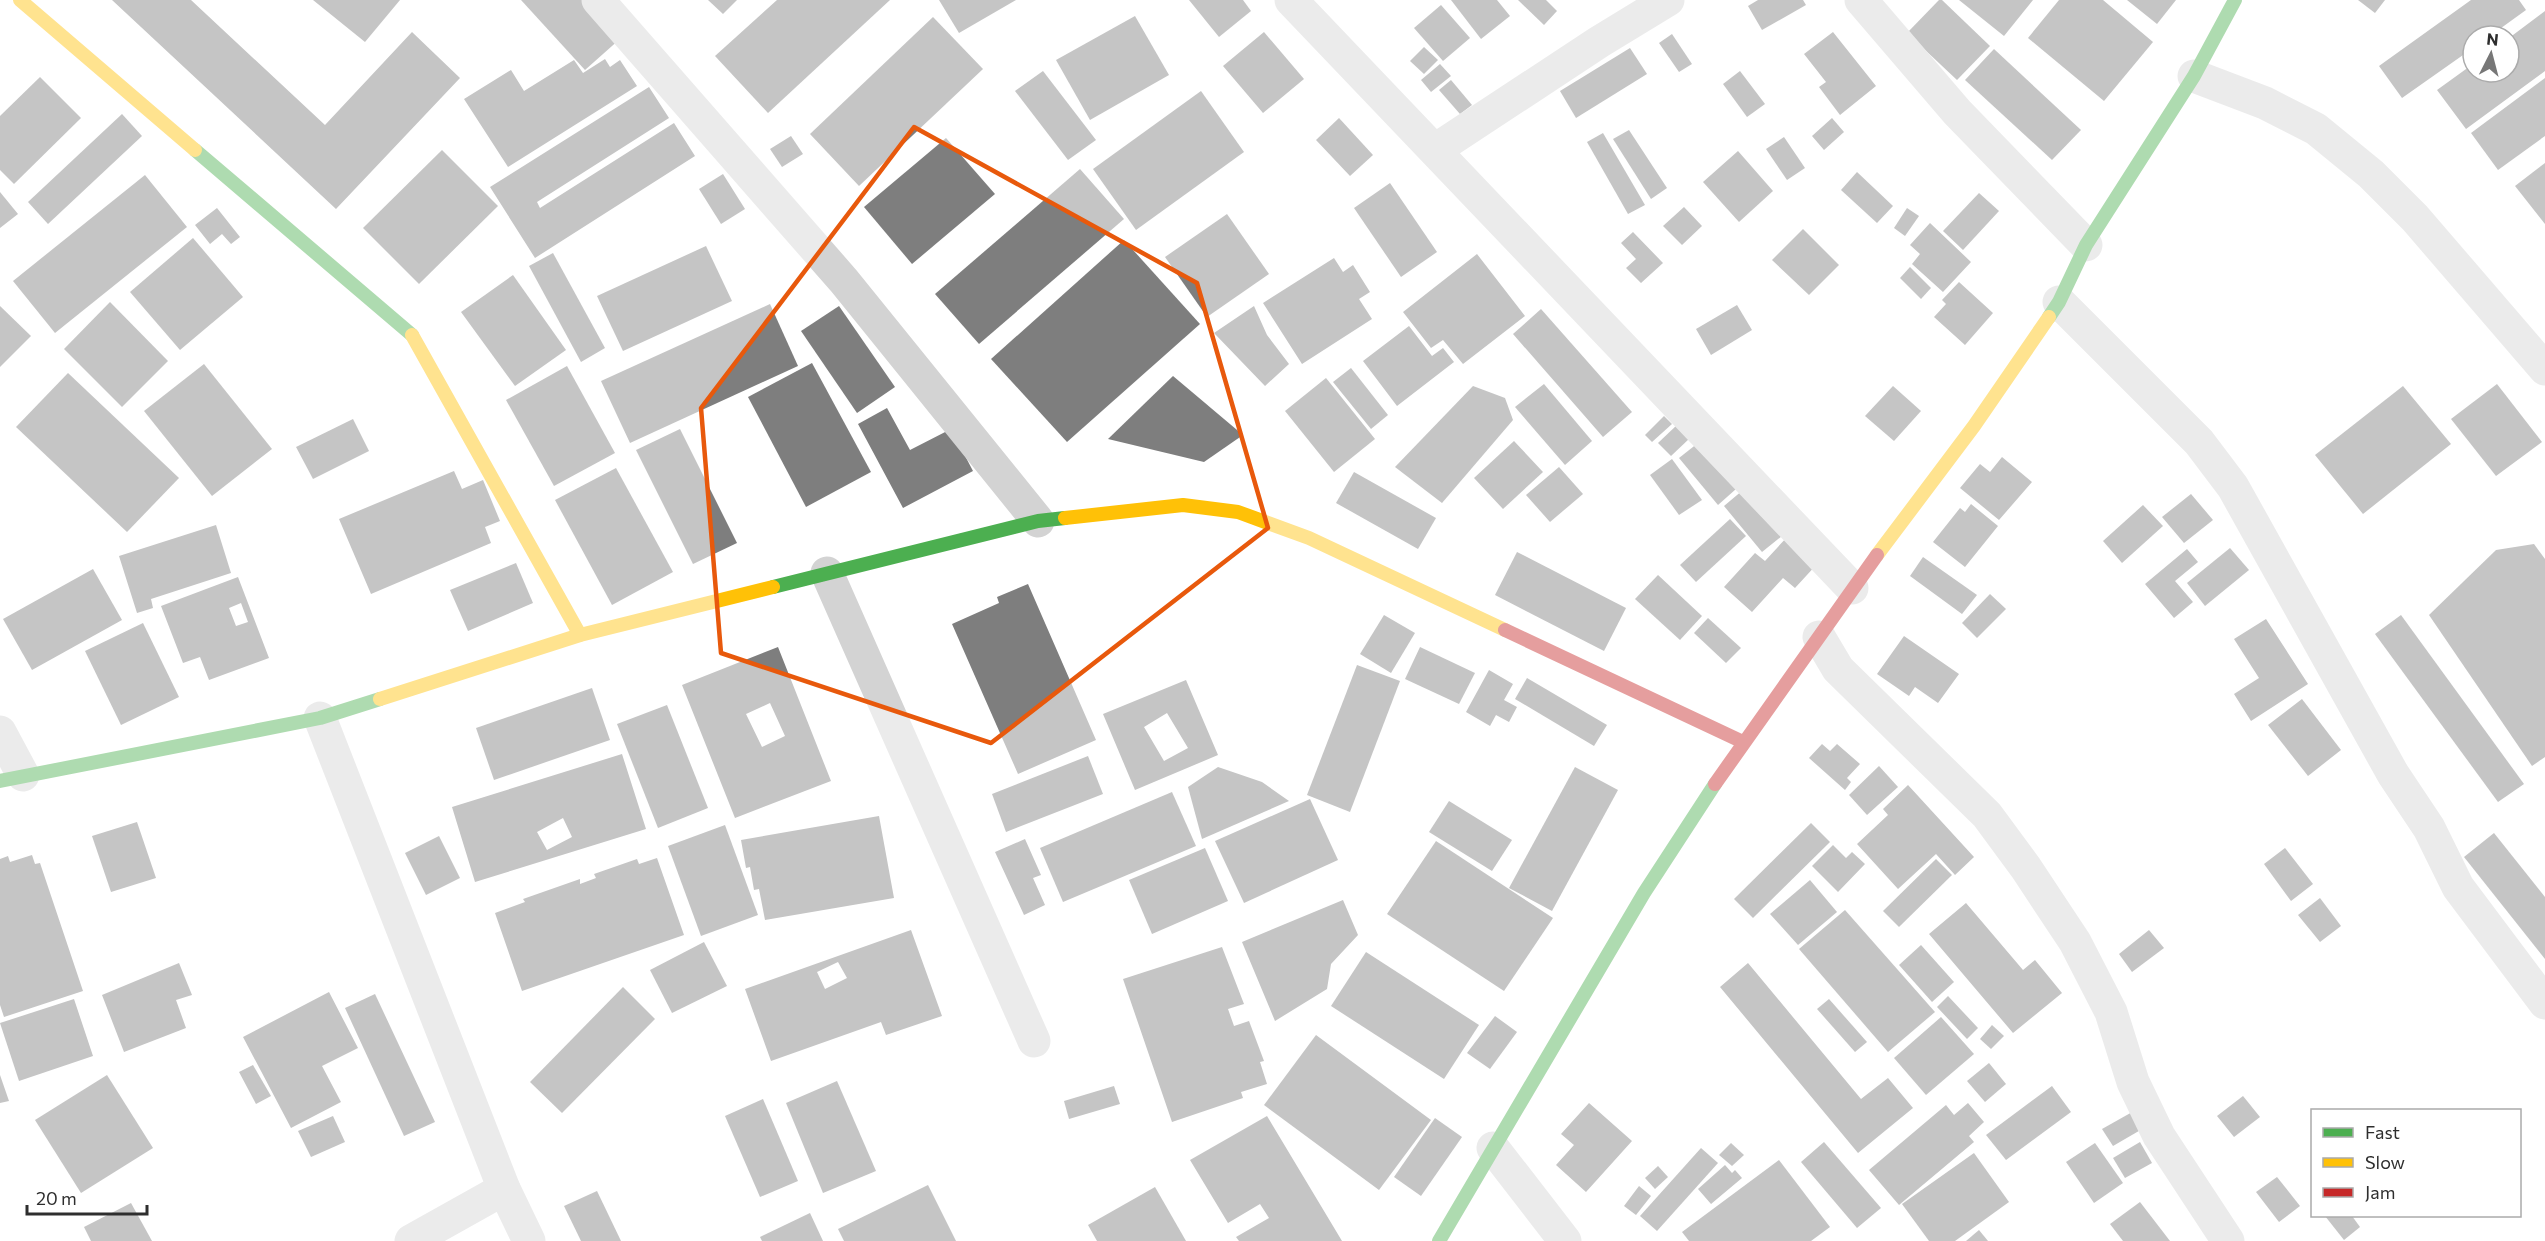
<svg xmlns="http://www.w3.org/2000/svg" width="2545" height="1241" viewBox="0 0 2545 1241" font-family="Commissioner,sans-serif">
<style>
.building{fill:#7e7e7e;fill-rule:evenodd}
.lines{fill:none;stroke-linecap:round;stroke-linejoin:round}
.street{stroke:#d3d3d3;stroke-width:33}
.fast{stroke:#4caf50;stroke-width:14}
.slow{stroke:#ffc107;stroke-width:14}
.jam{stroke:#c62828;stroke-width:14}
.marked{fill:none;stroke:#e8590c;stroke-width:4.5;stroke-linejoin:round}
</style>
<rect width="100%" height="100%" fill="#fff"/>
<!-- building -->
<g class="building">
<path d="M112 0H191L325 125 412 32 460 78 336 209Z"/>
<path d="M313 0H400L365 42Z"/>
<path d="M521 0H585L621 38 585 70Z"/>
<path d="M708 0H737L723 14Z"/>
<path d="M777 0H890L768 113 715 56Z"/>
<path d="M939 0H1016L959 33Z"/>
<path d="M1189 0H1243L1251 11 1219 37Z"/>
<path d="M1451 0H1497L1510 16 1481 39Z"/>
<path d="M1518 0H1546L1557 11 1544 25Z"/>
<path d="M1758 0H1803L1806 5 1762 30 1748 6Z"/>
<path d="M1939 0H1942L1990 46 1957 80 1907 33Z"/>
<path d="M1959 0H2033L2004 36Z"/>
<path d="M2059 0H2103L2153 42 2104 101 2028 38Z"/>
<path d="M2127 0H2176L2157 24Z"/>
<path d="M2358 0H2385L2375 13Z"/>
<path d="M2471 0H2519L2526 10 2490 36H2473V48L2402 98 2379 66Z"/>
<path d="M1441 5 1470 38 1443 61 1414 28Z"/>
<path d="M2545 11V71L2466 129 2437 90 2473 64V72H2509V38Z"/>
<path d="M1135 16 1169 75 1090 120 1056 60Z"/>
<path d="M933 17 983 69 859 186 810 134Z"/>
<path d="M1264 32 1304 79 1263 113 1223 66Z"/>
<path d="M1833 32 1876 86 1840 115 1819 87 1826 82 1804 54Z"/>
<path d="M1672 34 1692 64 1679 72 1659 43Z"/>
<path d="M1424 47 1438 60 1424 74 1410 61Z"/>
<path d="M1630 48 1647 74 1576 118 1560 91Z"/>
<path d="M1994 49 2081 130 2052 160 1965 80Z"/>
<path d="M605 59 610 67 620 60 637 86 508 167 464 99 511 70 524 91 574 60 583 73Z"/>
<path d="M1440 64 1451 76 1431 92 1421 80Z"/>
<path d="M1043 71 1096 140 1068 160 1015 91Z"/>
<path d="M1740 71 1765 104 1747 117 1723 84Z"/>
<path d="M40 77 81 118 14 184 0 170V116Z"/>
<path d="M2545 78V136L2498 170 2471 133Z"/>
<path d="M1451 80 1472 105 1460 114 1439 90Z"/>
<path d="M649 87 669 118 537 202 540 208 674 123 695 156 535 258 490 187Z"/>
<path d="M1201 91 1244 152 1136 230 1093 169Z"/>
<path d="M122 114 142 136 48 224 28 202Z"/>
<path d="M1339 118 1373 155 1350 176 1316 140Z"/>
<path d="M1832 118 1844 132 1824 150 1812 136Z"/>
<path d="M1629 130 1667 188 1651 199 1613 139Z"/>
<path d="M1603 133 1645 205 1628 214 1587 142Z"/>
<path d="M791 136 803 154 782 167 770 149Z"/>
<path d="M1784 137 1805 168 1787 180 1766 149Z"/>
<path d="M946 138 995 194 912 264 864 207Z"/>
<path d="M442 150 498 206 419 284 363 228Z"/>
<path d="M1738 151 1773 191 1739 222 1703 182Z"/>
<path d="M2545 163V224L2515 186Z"/>
<path d="M1080 169 1124 219 979 344 935 294Z"/>
<path d="M1857 172 1893 206 1877 223 1841 190Z"/>
<path d="M723 174 745 209 721 224 699 189Z"/>
<path d="M145 175 187 227 55 333 13 281Z"/>
<path d="M1390 183 1437 252 1401 277 1354 208Z"/>
<path d="M0 192 18 214 0 228Z"/>
<path d="M1979 193 1999 211 1963 250 1943 231Z"/>
<path d="M1684 207 1702 226 1682 245 1663 226Z"/>
<path d="M217 208 240 237 231 244 222 234 210 244 195 225Z"/>
<path d="M1907 208 1919 216 1905 236 1894 228Z"/>
<path d="M1227 214 1269 274 1207 317 1165 257Z"/>
<path d="M1930 223 1971 262 1943 292 1912 264 1920 254 1910 245Z"/>
<path d="M1803 229 1839 265 1809 295 1772 260Z"/>
<path d="M1633 232 1663 263 1641 283 1626 268 1636 259 1621 243Z"/>
<path d="M193 238 243 297 180 350 130 292Z"/>
<path d="M1124 240 1200 324 1067 442 991 359Z"/>
<path d="M706 246 732 301 623 351 597 296Z"/>
<path d="M553 253 605 348 581 362 529 266Z"/>
<path d="M1477 254 1525 316 1463 364 1443 340 1431 348 1403 312Z"/>
<path d="M1334 258 1343 272 1353 265 1370 292 1359 299 1372 319 1302 364 1263 303Z"/>
<path d="M1910 267 1931 288 1921 299 1900 278Z"/>
<path d="M513 275 566 350 515 386 461 312Z"/>
<path d="M1959 282 1993 313 1965 345 1934 317 1946 304 1942 300Z"/>
<path d="M110 302 168 361 122 407 64 349Z"/>
<path d="M770 304 798 366 630 443 601 381Z"/>
<path d="M1737 305 1752 330 1711 355 1696 329Z"/>
<path d="M0 306 31 336 0 367Z"/>
<path d="M839 306 895 387 857 413 801 331Z"/>
<path d="M1254 306 1267 335 1289 364 1265 386 1214 333Z"/>
<path d="M1541 309 1632 412 1603 437 1513 334Z"/>
<path d="M1409 326 1432 356 1443 348 1454 362 1397 406 1363 361Z"/>
<path d="M812 363 871 472 806 507 748 397Z"/>
<path d="M204 364 272 449 212 496 144 411Z"/>
<path d="M567 366 615 453 554 486 506 400Z"/>
<path d="M1351 368 1388 415 1371 429 1333 382Z"/>
<path d="M68 373 179 478 127 532 16 427Z"/>
<path d="M1173 376 1243 435 1204 462 1108 439Z"/>
<path d="M1326 378 1375 439 1334 472 1285 411Z"/>
<path d="M1544 384 1592 441 1565 465 1515 407Z"/>
<path d="M2497 384 2542 442 2496 476 2451 419Z"/>
<path d="M1473 386 1505 398 1513 420 1442 503 1395 467Z"/>
<path d="M1893 386 1921 411 1894 441 1865 416Z"/>
<path d="M2403 386 2451 444 2363 514 2315 455Z"/>
<path d="M887 408 910 450 951 429 973 471 903 508 858 424Z"/>
<path d="M1664 416 1672 424 1652 442 1645 435Z"/>
<path d="M353 419 369 451 313 479 296 447Z"/>
<path d="M1678 424 1690 438 1671 456 1658 443Z"/>
<path d="M680 429 737 543 693 564 636 450Z"/>
<path d="M1514 441 1543 472 1503 509 1474 478Z"/>
<path d="M1698 443 1736 489 1718 505 1679 458Z"/>
<path d="M2002 457 2032 482 1999 520 1960 488 1980 464 1990 472Z"/>
<path d="M1672 459 1702 500 1679 515 1650 475Z"/>
<path d="M1559 467 1583 494 1550 522 1526 495Z"/>
<path d="M616 468 673 572 612 605 555 500Z"/>
<path d="M454 471 462 489 483 480 500 521 485 527 491 543 371 594 339 519Z"/>
<path d="M1354 472 1436 518 1418 549 1336 503Z"/>
<path d="M1743 490 1782 536 1762 552 1724 506Z"/>
<path d="M2191 494 2213 520 2184 543 2162 517Z"/>
<path d="M1971 504 1998 526 1965 567 1933 542 1960 508 1965 512Z"/>
<path d="M2143 505 2163 526 2122 563 2103 541Z"/>
<path d="M1730 519 1746 536 1696 582 1680 565Z"/>
<path d="M216 525 231 573 151 599 153 608 137 613 119 556Z"/>
<path d="M1788 536 1818 563 1795 588 1783 578 1752 612 1724 587 1755 553 1765 561Z"/>
<path d="M2534 544 2545 559V757L2532 766 2429 615 2496 550Z"/>
<path d="M2230 548 2249 570 2205 606 2187 583Z"/>
<path d="M2187 549 2198 562 2175 581 2193 602 2174 618 2145 584Z"/>
<path d="M1517 552 1626 608 1604 651 1495 595Z"/>
<path d="M1923 557 1977 595 1962 614 1910 576Z"/>
<path d="M516 563 533 603 468 631 450 590Z"/>
<path d="M93 569 122 620 32 670 3 619Z"/>
<path d="M1658 575 1702 616 1680 640 1635 599Z"/>
<path d="M238 577 269 658 209 680 200 657 183 663 161 606ZM241 603 248 622 236 626 229 608Z"/>
<path d="M1028 584 1096 740 1018 774 952 624 999 603 997 597Z"/>
<path d="M1990 594 2006 609 1977 638 1962 623Z"/>
<path d="M1384 615 1415 633 1391 673 1360 654Z"/>
<path d="M2401 615 2524 784 2498 802 2375 634Z"/>
<path d="M1708 618 1741 648 1726 663 1694 633Z"/>
<path d="M2266 619 2308 684 2251 721 2234 694 2259 678 2234 639Z"/>
<path d="M143 623 179 697 121 725 85 651Z"/>
<path d="M1904 636 1959 674 1938 703 1915 687 1909 696 1877 674Z"/>
<path d="M778 647 831 781 735 818 682 685ZM770 703 785 736 762 747 746 714Z"/>
<path d="M1420 647 1475 673 1459 704 1405 679Z"/>
<path d="M1357 665 1400 681 1350 812 1307 795Z"/>
<path d="M1489 670 1513 684 1504 700 1517 707 1509 722 1496 715 1490 726 1466 712Z"/>
<path d="M1527 678 1607 725 1594 746 1515 699Z"/>
<path d="M1186 680 1218 755 1135 790 1103 714ZM1167 713 1188 748 1164 761 1144 727Z"/>
<path d="M592 688 610 740 494 780 476 728Z"/>
<path d="M2302 699 2341 750 2308 776 2268 725Z"/>
<path d="M667 705 708 808 658 828 617 724Z"/>
<path d="M1822 744 1830 751 1837 744 1860 764 1847 778 1851 782 1845 790 1809 758Z"/>
<path d="M622 754 646 829 475 882 452 807ZM563 818 572 837 547 850 537 832Z"/>
<path d="M1088 756 1103 794 1006 832 992 794Z"/>
<path d="M1879 766 1898 787 1867 815 1849 795Z"/>
<path d="M1218 767 1262 782 1289 801 1202 839 1188 787Z"/>
<path d="M1575 767 1618 790 1552 911 1509 888Z"/>
<path d="M1908 785 1974 857 1955 875 1936 854 1898 889 1857 844 1888 815 1883 809Z"/>
<path d="M1172 792 1196 846 1063 902 1040 848Z"/>
<path d="M1310 799 1338 860 1244 903 1215 841Z"/>
<path d="M1449 801 1512 840 1492 871 1429 832Z"/>
<path d="M879 816 894 898 765 920 759 889 754 890 750 867 746 868 741 840Z"/>
<path d="M137 822 156 878 111 892 92 836Z"/>
<path d="M1811 823 1830 842 1753 918 1734 899Z"/>
<path d="M725 825 758 915 701 936 668 846Z"/>
<path d="M2494 833 2545 897V959L2464 857Z"/>
<path d="M439 836 460 878 426 895 405 853Z"/>
<path d="M1025 839 1041 875 1033 878 1045 905 1024 915 995 852Z"/>
<path d="M1436 841 1553 918 1504 991 1387 914Z"/>
<path d="M1833 845 1846 858 1852 852 1865 864 1838 892 1812 866Z"/>
<path d="M1205 848 1228 901 1152 934 1129 880Z"/>
<path d="M2285 848 2313 884 2291 901 2264 864Z"/>
<path d="M32 855 35 864 40 863 83 991 4 1017 0 1005V859L8 856 10 862Z"/>
<path d="M657 858 684 935 522 991 495 913 525 902 523 899 580 879V884L596 878 594 874 637 859 639 864Z"/>
<path d="M1936 859 1952 875 1899 927 1883 911Z"/>
<path d="M1810 880 1837 912 1798 945 1770 914Z"/>
<path d="M2320 898 2341 926 2320 942 2298 915Z"/>
<path d="M1343 900 1358 935 1331 964 1327 989 1275 1021 1242 942Z"/>
<path d="M1966 903 2023 970 2035 960 2062 993 2013 1033 1929 934Z"/>
<path d="M1845 910 1935 1012 1888 1052 1799 949Z"/>
<path d="M911 930 942 1016 886 1035 881 1022 771 1061 745 989ZM838 962 847 978 825 989 817 972Z"/>
<path d="M2149 930 2164 948 2132 972 2119 954Z"/>
<path d="M704 942 727 986 672 1013 650 970Z"/>
<path d="M1921 945 1954 982 1932 1002 1899 965Z"/>
<path d="M1222 947 1244 1004 1228 1009 1234 1026 1249 1021 1264 1061 1260 1062 1267 1084 1241 1092 1243 1098 1172 1122 1123 979Z"/>
<path d="M1366 952 1479 1025 1444 1079 1331 1006Z"/>
<path d="M179 963 192 995 176 1000 186 1028 124 1052 102 995Z"/>
<path d="M1748 963 1861 1099 1888 1078 1913 1108 1858 1153 1720 987Z"/>
<path d="M623 987 655 1019 562 1113 530 1082Z"/>
<path d="M329 992 358 1048 322 1066 341 1102 291 1128 243 1037Z"/>
<path d="M375 994 435 1122 404 1136 345 1008Z"/>
<path d="M1948 996 1978 1028 1967 1039 1937 1007Z"/>
<path d="M74 999 93 1056 19 1081 0 1023Z"/>
<path d="M1829 999 1867 1042 1855 1052 1817 1009Z"/>
<path d="M1495 1016 1517 1032 1490 1069 1467 1053Z"/>
<path d="M1941 1017 1974 1054 1926 1095 1894 1058Z"/>
<path d="M1992 1025 2004 1036 1991 1049 1980 1039Z"/>
<path d="M1316 1035 1431 1120 1379 1190 1264 1105Z"/>
<path d="M1989 1063 2006 1084 1985 1102 1967 1081Z"/>
<path d="M253 1065 271 1096 256 1104 239 1072Z"/>
<path d="M0 1075 9 1101 0 1103Z"/>
<path d="M107 1075 153 1148 81 1193 35 1120Z"/>
<path d="M837 1081 876 1171 823 1193 786 1103Z"/>
<path d="M1114 1086 1120 1104 1069 1119 1064 1101Z"/>
<path d="M2052 1086 2071 1112 2006 1160 1986 1135Z"/>
<path d="M2243 1096 2260 1117 2234 1137 2217 1116Z"/>
<path d="M763 1099 798 1181 760 1197 725 1116Z"/>
<path d="M1589 1103 1632 1141 1586 1192 1556 1165 1574 1145 1561 1134Z"/>
<path d="M1968 1103 1984 1122 1969 1136 1974 1142 1899 1205 1869 1170 1946 1105 1954 1115Z"/>
<path d="M2134 1111 2144 1128 2113 1146 2102 1129Z"/>
<path d="M333 1116 345 1142 311 1157 298 1131Z"/>
<path d="M1267 1116 1342 1241H1239L1236 1237 1269 1218 1260 1204 1228 1223 1190 1160Z"/>
<path d="M1435 1118 1462 1137 1421 1196 1394 1177Z"/>
<path d="M1824 1142 1881 1208 1857 1228 1801 1162Z"/>
<path d="M2140 1142 2152 1163 2125 1178 2113 1158Z"/>
<path d="M1731 1143 1744 1155 1732 1166 1719 1155Z"/>
<path d="M2095 1143 2123 1183 2094 1203 2066 1162Z"/>
<path d="M1701 1148 1718 1163 1657 1231 1640 1216Z"/>
<path d="M1974 1153 2009 1202 1955 1241H1929L1902 1204Z"/>
<path d="M1779 1160 1830 1227 1811 1241H1689L1682 1232Z"/>
<path d="M1725 1165 1732 1173 1735 1170 1742 1178 1711 1204 1698 1189Z"/>
<path d="M1658 1166 1668 1177 1655 1189 1645 1178Z"/>
<path d="M2277 1177 2300 1206 2279 1222 2256 1192Z"/>
<path d="M928 1185 956 1241H844L838 1229Z"/>
<path d="M1639 1186 1651 1196 1636 1215 1624 1206Z"/>
<path d="M1155 1187 1186 1241H1097L1088 1225Z"/>
<path d="M597 1191 621 1241H581L564 1206Z"/>
<path d="M2140 1202 2170 1241H2123L2110 1224Z"/>
<path d="M131 1203 152 1241H91L84 1227Z"/>
<path d="M810 1213 823 1241H762L760 1237Z"/>
<path d="M2325 1216H2352L2360 1227 2344 1240Z"/>
<path d="M1979 1230 1988 1241H1966Z"/>
</g>
<g class="lines">
<!-- street -->
<g class="street">
<path d="M598 0 844 281 1038 521"/>
<path d="M1291 0 1852 588"/>
<path d="M1861 0 1957 112 2086 245"/>
<path d="M2194 76 2265 103 2316 129 2371 174 2415 218 2545 369"/>
<path d="M1435 150 1599 42 1668 0"/>
<path d="M2059 302 2199 442 2233 487 2393 774 2429 828 2458 887 2545 1003"/>
<path d="M827 573 1034 1041"/>
<path d="M1819 637 1838 669 1987 815 2026 868 2075 942 2111 1012 2133 1082 2159 1136 2228 1241"/>
<path d="M320 718 504 1189 529 1241"/>
<path d="M0 732 23 775"/>
<path d="M1493 1148 1565 1241"/>
<path d="M411 1241 504 1189"/>
</g>
<!-- fast -->
<g class="fast">
<path d="M195 150 412 335"/>
<path d="M2049 317 2059 302 2086 245 2194 76 2235 0"/>
<path d="M773 587 1038 521 1065 518"/>
<path d="M0 781 320 718 380 699"/>
<path d="M1439 1241 1644 893 1715 784"/>
</g>
<!-- slow -->
<g class="slow">
<path d="M20 0 195 150"/>
<path d="M412 335 580 635"/>
<path d="M1065 518 1183 505 1238 512 1309 538 1505 630"/>
<path d="M1877 555 1974 426 2049 317"/>
<path d="M380 699 580 635 773 587"/>
</g>
<!-- jam -->
<g class="jam">
<path d="M1505 630 1743 742"/>
<path d="M1715 784 1877 555"/>
</g>
</g>
<!-- marked area -->
<path d="M0 0H2545V1241H0ZM914 127 1197 283 1268 528 991 743 721 653 701 408Z" fill="#fff" fill-opacity=".55" fill-rule="evenodd"/>
<path class="marked" d="M914 127 1197 283 1268 528 991 743 721 653 701 408Z"/>
<!-- legend -->
<rect x="2311" y="1109" width="210" height="108" fill="#ffffff" stroke="#ababab" stroke-width="1.5"/>
<rect x="2323" y="1128" width="30" height="9" fill="#4caf50" stroke="#ababab" stroke-width="1.5"/>
<text x="2365" y="1139" font-size="18" fill="#2e2e2e">Fast</text>
<rect x="2323" y="1158" width="30" height="9" fill="#ffc107" stroke="#ababab" stroke-width="1.5"/>
<text x="2365" y="1169" font-size="18" fill="#2e2e2e">Slow</text>
<rect x="2323" y="1188" width="30" height="9" fill="#c62828" stroke="#ababab" stroke-width="1.5"/>
<text x="2365" y="1199" font-size="18" fill="#2e2e2e">Jam</text>
<!-- north arrow -->
<g transform="translate(2491 54) rotate(6)"><circle r="28" fill="#ffffff" stroke="#ababab" stroke-width="1.5"/>
<path d="M0-4.5L10 22L0 15L-10 22Z" fill="#777777"/>
<text y="-9" font-size="16" font-weight="bold" text-anchor="middle" fill="#2e2e2e">N</text>
</g>
<!-- scale -->
<path d="M27 1205v9h120v-9" fill="none" stroke="#2e2e2e" stroke-width="3"/>
<text x="36" y="1205" font-size="18" fill="#2e2e2e" stroke="#ffffff" stroke-width="4.5" paint-order="stroke">20 m</text>
</svg>
